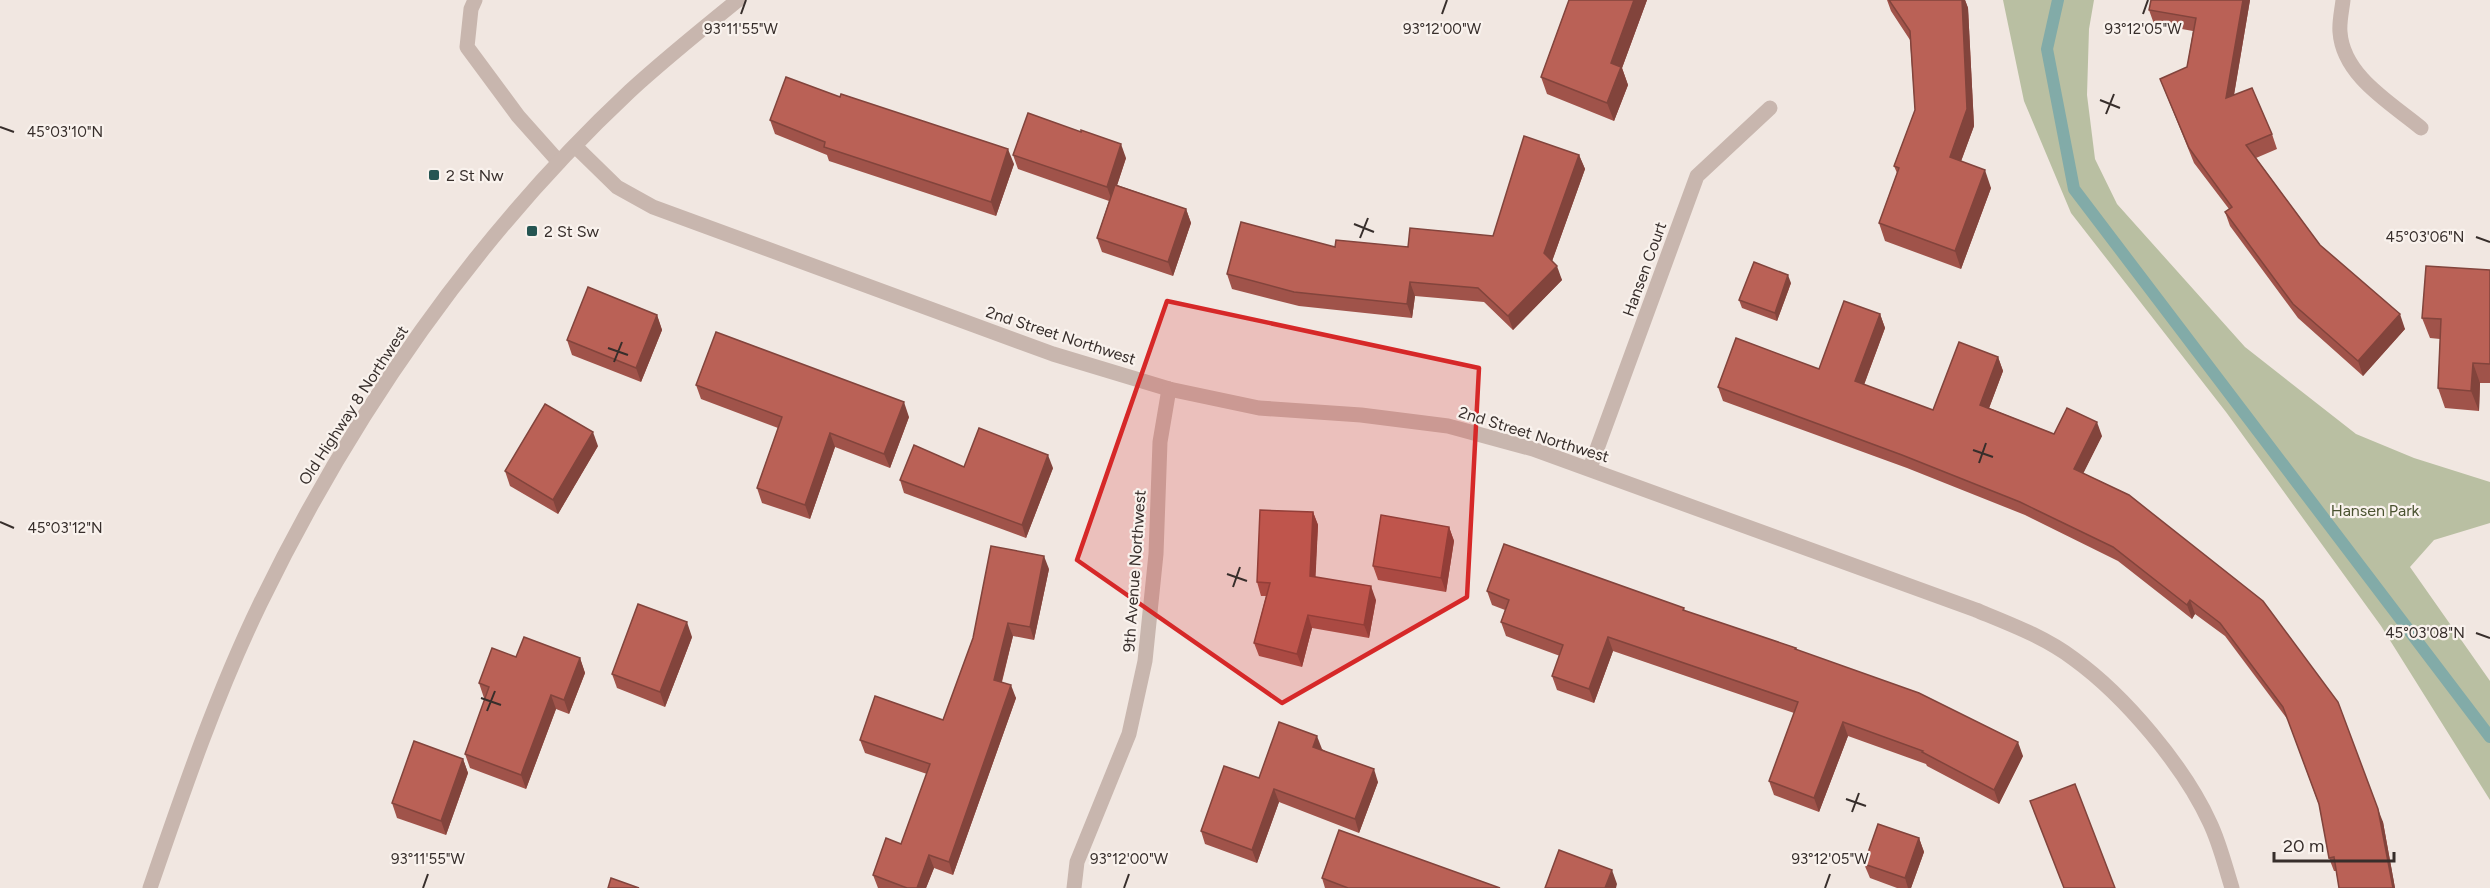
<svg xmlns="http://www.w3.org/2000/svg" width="2490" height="888" viewBox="0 0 2490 888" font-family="Figtree,sans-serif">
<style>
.green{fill:#b9bfa2}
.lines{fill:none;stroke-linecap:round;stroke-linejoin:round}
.stream{stroke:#82aba8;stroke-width:12}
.minor{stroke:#c8b6ae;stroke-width:15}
.wall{fill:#a0534a}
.shaded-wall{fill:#82443c}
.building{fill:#ba6156;stroke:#82443c;stroke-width:1.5}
.marked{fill:#d62828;fill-opacity:0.2;stroke:#d62828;stroke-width:4.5;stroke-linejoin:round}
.ticks{fill:none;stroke:#372e2b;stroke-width:2}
.poi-dot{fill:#255552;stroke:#f9f2ed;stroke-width:2}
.labels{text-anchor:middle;stroke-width:4.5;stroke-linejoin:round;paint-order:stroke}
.poi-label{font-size:16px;fill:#372e2b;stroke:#f9f2ed;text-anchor:start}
.street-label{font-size:16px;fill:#372e2b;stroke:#f9f2ed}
.park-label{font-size:16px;fill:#4b5331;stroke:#f9f2ed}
.ticks-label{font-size:15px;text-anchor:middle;fill:#372e2b;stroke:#f9f2ed;stroke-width:4.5;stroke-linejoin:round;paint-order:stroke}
</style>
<rect width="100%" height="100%" fill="#f1e7e1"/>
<!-- green -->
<path class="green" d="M2003 0H2094L2089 29 2087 95 2095 159 2117 204 2245 347 2356 434 2414 458 2490 482V523L2434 540 2410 567 2490 681V800L2381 626 2226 412 2071 213 2024 101Z"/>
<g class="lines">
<!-- stream -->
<path class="stream" d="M2058 0 2047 49 2074 189 2490 737"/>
<!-- minor -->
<g class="minor">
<path d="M475 0 471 9 467 47 518 116 559 162"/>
<path d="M2343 0C2342 10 2339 22 2340 32 2343 76 2391 103 2421 128"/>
<path d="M575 146 617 187 653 207 1053 354 1169 389 1259 408 1361 415 1448 426 1533 449 1976 610C2010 624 2045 637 2074 659 2125 696 2184 766 2210 823 2220 844 2225 866 2232 888"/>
<path d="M1590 468 1697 176 1770 108"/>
<path d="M150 888C183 792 216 695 260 604 352 414 475 236 630 91 665 59 701 30 738 0"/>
<path d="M1074 888 1077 862 1129 734 1145 661 1156 554 1160 442 1169 389"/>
</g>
</g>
<!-- wall -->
<g class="wall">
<path d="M1569 0H1647L1622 68 1628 85 1614 121 1547 94 1541 77Z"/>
<path d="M1887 0H1965L1968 8 1974 126 1961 161 1991 188 1961 269 1885 241 1879 223 1897 173 1894 166 1915 110 1910 40 1891 11Z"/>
<path d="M2250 0 2234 95 2272 134 2277 149 2256 158 2320 245 2405 329 2363 376 2298 318 2230 226 2225 212 2229 209 2194 163 2160 79 2187 67 2193 31 2154 24 2149 10Z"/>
<path d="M770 120 1014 164 996 216 829 161 827 155 775 134Z"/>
<path d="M1013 155 1126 158 1117 185 1186 209 1191 223 1173 276 1102 252 1097 238 1109 201 1018 169Z"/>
<path d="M1579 155 1585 169 1552 261 1562 280 1513 330 1484 302 1415 296 1412 318 1299 306 1232 289 1227 274 1335 247H1408L1493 236Z"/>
<path d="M2490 270V383H2480L2479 411 2445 408 2438 388 2440 339 2430 338 2422 318Z"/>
<path d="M1791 283 1777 321 1742 308 1739 300Z"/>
<path d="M1880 314 1885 328 1864 385 1933 410 1998 357 2003 371 1989 408 2054 434 2102 436 2083 473 2129 495 2383 822 2395 888H2339L2336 871H2334L2329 858 2319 805 2288 720 2225 636 2195 614 2192 619 2118 561 2025 515 1907 468 1723 401 1718 387 1819 369Z"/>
<path d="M657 315 662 330 641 382 572 355 567 340Z"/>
<path d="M696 385 909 417 890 468 835 447 810 519 762 503 757 488 778 428 701 399Z"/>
<path d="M598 446 558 514 510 486 505 471Z"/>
<path d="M1053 468 1026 538 904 493 900 480Z"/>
<path d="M1313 512 1318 525 1315 577 1376 600 1369 638 1312 628 1302 667 1259 656 1254 643 1266 596H1261L1257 582Z"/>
<path d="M1449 527 1454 541 1446 592 1378 580 1373 566Z"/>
<path d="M1049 569 1034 640 1013 636 1002 682 1016 698 953 875 934 868 926 888H878L873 875 901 844 927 774 865 753 860 740 943 720 973 638Z"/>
<path d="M1487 591 1684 608 1685 611 1796 648 1797 650 2023 756 1999 804 1927 766 1926 764 1848 736 1819 812 1774 795 1769 781 1794 713 1613 651 1594 703 1557 690 1552 676 1560 656 1506 636 1501 622 1505 610 1492 605Z"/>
<path d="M692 637 665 707 617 688 612 674Z"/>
<path d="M516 657 580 658 585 673 569 714 556 709 526 789 470 768 465 754 485 698H484L479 683Z"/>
<path d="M1322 749 1378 782 1359 833 1279 802 1257 863 1205 844 1201 831 1259 778Z"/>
<path d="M463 759 468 773 446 835 397 818 392 803Z"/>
<path d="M1919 838 1924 852 1911 888H1897L1870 878 1864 864Z"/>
<path d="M1322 878 1500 888H1325Z"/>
</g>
<!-- shaded-wall -->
<g class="shaded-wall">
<path d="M1634 0H1647L1622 68 1628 85 1614 121 1607 103 1611 63Z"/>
<path d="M1962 0H1965L1968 8 1974 126 1956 175 1950 157Z"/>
<path d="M2243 0H2250L2231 112 2226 98Z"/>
<path d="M1121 144 1126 158 1112 201 1107 187Z"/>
<path d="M1008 149 1014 164 996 216 991 202Z"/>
<path d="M1579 155 1585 169 1550 267 1544 253Z"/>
<path d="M1985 170 1991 188 1961 269 1955 251Z"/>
<path d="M1186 209 1191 223 1173 276 1168 262Z"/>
<path d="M1557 266 1562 280 1513 330 1508 316Z"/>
<path d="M1788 275 1791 283 1777 321 1775 313Z"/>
<path d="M1410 282 1415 296 1412 318 1407 304Z"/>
<path d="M1880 314 1885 328 1860 395 1855 381Z"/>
<path d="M2400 314 2405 329 2363 376 2358 361Z"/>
<path d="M657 315 662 330 641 382 636 368Z"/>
<path d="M1998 357 2003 371 1985 419 1980 405Z"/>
<path d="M2473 363 2480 383 2479 411 2471 391Z"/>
<path d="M904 402 909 417 890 468 884 454Z"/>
<path d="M2097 422 2102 436 2079 482 2074 469Z"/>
<path d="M593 432 598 446 558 514 553 500Z"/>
<path d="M830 433 835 447 810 519 805 505Z"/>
<path d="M1048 455 1053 468 1026 538 1022 525Z"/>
<path d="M1313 512 1318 525 1315 589 1310 576Z"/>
<path d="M1449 527 1454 541 1446 592 1441 578Z"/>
<path d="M1044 556 1049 569 1034 640 1030 627Z"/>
<path d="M1371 586 1376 600 1369 638 1364 625Z"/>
<path d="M2190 600 2195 614 2192 619 2187 605Z"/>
<path d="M1308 615 1312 628 1302 667 1297 654Z"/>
<path d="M687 622 692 637 665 707 660 692Z"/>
<path d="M1008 623 1013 636 999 692 994 680Z"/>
<path d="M1608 637 1613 651 1594 703 1589 689Z"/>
<path d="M580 658 585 673 569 714 564 700Z"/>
<path d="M1011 685 1016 698 953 875 949 862Z"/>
<path d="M551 695 556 709 526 789 521 775Z"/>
<path d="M1843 722 1848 736 1819 812 1814 798Z"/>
<path d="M1317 736 1322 749 1318 760 1313 747Z"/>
<path d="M2018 742 2023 756 1999 804 1994 790Z"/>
<path d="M463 759 468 773 446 835 441 821Z"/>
<path d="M1374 769 1378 782 1359 833 1355 819Z"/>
<path d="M1274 789 1279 802 1257 863 1252 850Z"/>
<path d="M2378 809 2383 822 2395 888H2393Z"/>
<path d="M1919 838 1924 852 1911 888H1908L1905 878Z"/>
<path d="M929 855 934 868 926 888H917Z"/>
<path d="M1612 870 1617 884 1616 888H1605Z"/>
</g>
<!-- building -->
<g class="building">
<path d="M1569 0H1634L1611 63 1621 67 1607 103 1541 77Z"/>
<path d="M1889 0H1962L1967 109 1950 157 1985 170 1955 251 1879 223 1899 168 1894 166 1915 110 1910 31Z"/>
<path d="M2151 0H2243L2226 98 2252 88 2272 134 2246 145 2320 245 2400 314 2358 361 2293 304 2225 212 2232 207 2189 148 2160 79 2187 67 2196 18 2149 10Z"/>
<path d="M786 77 840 97 841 94 1008 149 991 202 824 147 825 142 770 120Z"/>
<path d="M1028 113 1081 132V130L1121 144 1107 187 1013 155Z"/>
<path d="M1524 136 1579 155 1544 253 1557 266 1508 316 1478 288 1410 282 1407 304 1294 292 1227 274 1241 222 1335 247 1336 240 1408 247 1410 228 1493 236Z"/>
<path d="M1115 185 1186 209 1168 262 1097 238Z"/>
<path d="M1754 262 1788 275 1775 313 1739 300Z"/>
<path d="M2426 266 2490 270V364L2473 363 2471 391 2438 388 2441 319 2422 318Z"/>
<path d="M588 287 657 315 636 368 567 340Z"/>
<path d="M1844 301 1880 314 1855 381 1933 410 1959 342 1998 357 1980 405 2054 434 2067 408 2097 422 2074 469 2129 495 2263 601 2338 702 2378 809 2393 888H2339L2334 857 2329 858 2319 804 2283 707 2220 623 2190 600 2187 605 2113 547 2020 502 1902 455 1718 387 1736 338 1819 369Z"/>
<path d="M716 332 904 402 884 454 830 433 805 505 757 488 782 417 696 385Z"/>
<path d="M545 404 593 432 553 500 505 471Z"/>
<path d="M979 428 1048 455 1022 525 900 480 914 445 964 467Z"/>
<path d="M1260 510 1313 512 1310 576 1371 586 1364 625 1308 615 1297 654 1254 643 1270 583 1257 582Z"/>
<path d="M1381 515 1449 527 1441 578 1373 566Z"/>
<path d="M1504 544 1684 608 1683 610 1796 648 1795 649 1919 693 2018 742 1994 790 1922 752 1923 751 1843 722 1814 798 1769 781 1798 702 1608 637 1589 689 1552 676 1563 645 1501 622 1509 600 1487 591Z"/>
<path d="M991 546 1044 556 1030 627 1008 623 994 680 1011 685 949 862 929 855 917 888H907L873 875 886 838 901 844 930 764 860 740 875 696 943 720 973 638Z"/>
<path d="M638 604 687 622 660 692 612 674Z"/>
<path d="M524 637 580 658 564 700 551 695 521 775 465 754 489 687 479 683 492 648 516 657Z"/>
<path d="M1279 722 1317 736 1313 747 1374 769 1355 819 1274 789 1252 850 1201 831 1224 766 1259 778Z"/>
<path d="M414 741 463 759 441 821 392 803Z"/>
<path d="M2075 784 2115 888H2064L2030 801Z"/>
<path d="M1878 824 1919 838 1905 878 1864 864Z"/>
<path d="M1339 830 1500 888H1348L1322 878Z"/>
<path d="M1559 850 1612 870 1605 888H1545Z"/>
<path d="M611 878 639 888H608Z"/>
</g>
<!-- marked area -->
<path class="marked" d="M1167 301 1479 368 1467 597 1282 703 1077 560Z"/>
<!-- ticks -->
<path class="ticks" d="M741 14 746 0M1442 14 1447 0M2143 14 2148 0M2100 100 2120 108M2106 114 2114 94M0 127 14 132M1354 224 1374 232M2476 237 2490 242M1360 238 1368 218M608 348 628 355M614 362 622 342M1973 450 1993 457M1979 463 1986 443M0 522 14 528M1227 574 1247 581M1233 587 1240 567M2476 633 2490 638M481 698 501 705M487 711 495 691M1846 799 1866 806M1852 812 1859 793M423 888 428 874M1124 888 1129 874M1825 888 1830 874"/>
<!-- markers -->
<g class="poi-dot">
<rect x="428" y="169" width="12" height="12" rx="3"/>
<rect x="526" y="225" width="12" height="12" rx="3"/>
</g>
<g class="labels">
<!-- poi labels -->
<g class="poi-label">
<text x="446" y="181">2 St Nw</text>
<text x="544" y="237">2 St Sw</text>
</g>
<!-- street labels -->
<g class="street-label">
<text transform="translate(1644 269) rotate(-70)" y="6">Hansen Court</text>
<text transform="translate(1061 335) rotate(18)" y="6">2nd Street Northwest</text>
<text transform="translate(353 405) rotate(-57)" y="6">Old Highway 8 Northwest</text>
<text transform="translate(1534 434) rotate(17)" y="6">2nd Street Northwest</text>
<text transform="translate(1134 571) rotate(-86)" y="6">9th Avenue Northwest</text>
</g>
<!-- park labels -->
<g class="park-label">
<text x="2375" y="516">Hansen Park</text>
</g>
</g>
<g class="ticks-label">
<text x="1442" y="34">93°12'00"W</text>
<text x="741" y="34">93°11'55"W</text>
<text x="2143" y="34">93°12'05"W</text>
<text x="65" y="137">45°03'10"N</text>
<text x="2425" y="242">45°03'06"N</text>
<text x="65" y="533">45°03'12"N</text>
<text x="2425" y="638">45°03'08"N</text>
<text x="428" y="864">93°11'55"W</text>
<text x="1129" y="864">93°12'00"W</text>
<text x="1830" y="864">93°12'05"W</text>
</g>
<!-- scale -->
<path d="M2274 852v9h120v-9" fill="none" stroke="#372e2b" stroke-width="3"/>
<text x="2283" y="852" font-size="18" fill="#372e2b" stroke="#f9f2ed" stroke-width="4.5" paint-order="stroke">20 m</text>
</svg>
